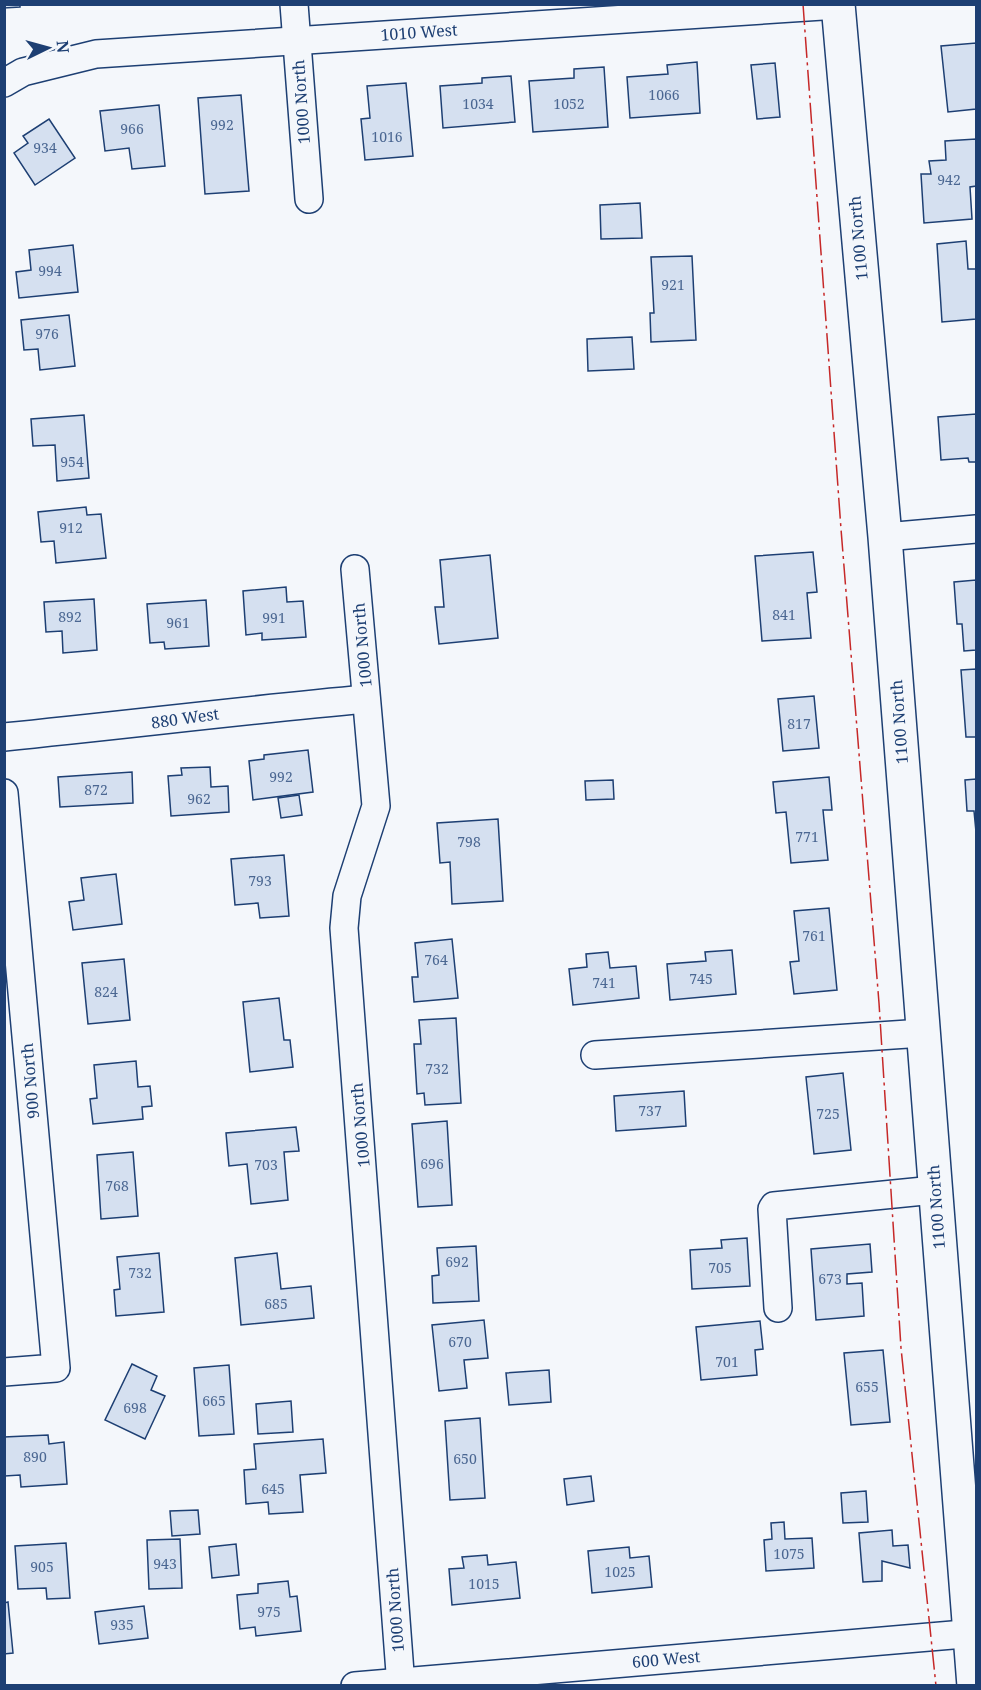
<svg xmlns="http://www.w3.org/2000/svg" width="981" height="1690" viewBox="0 0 981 1690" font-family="'Noto Serif',serif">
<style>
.building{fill:#d5e0f0;stroke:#1d3f73;stroke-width:1.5}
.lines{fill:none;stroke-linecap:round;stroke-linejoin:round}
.minor-casing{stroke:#1d3f73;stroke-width:30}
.major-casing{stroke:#1d3f73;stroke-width:36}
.minor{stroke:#f4f7fb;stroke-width:27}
.major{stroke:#f4f7fb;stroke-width:33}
.power{stroke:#c62828;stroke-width:1.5;stroke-dasharray:21 4.5 3 4.5;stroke-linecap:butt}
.labels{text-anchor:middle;stroke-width:4.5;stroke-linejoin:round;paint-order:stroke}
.number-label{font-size:14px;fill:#4b6792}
.street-label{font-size:16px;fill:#1d3f73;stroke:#f4f7fb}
</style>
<rect width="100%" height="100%" fill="#f4f7fb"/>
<!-- building -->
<g class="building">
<path d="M4 4H20V7L4 8Z"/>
<path d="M976 43V109L948 112 941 46Z"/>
<path d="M697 62 700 113 630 118 627 77 668 74 667 65Z"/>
<path d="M775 63 780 117 757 119 751 65Z"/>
<path d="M604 67 608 127 533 132 529 81 574 78V69Z"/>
<path d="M511 76 515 122 443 128 440 86 482 83V78Z"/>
<path d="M406 83 413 156 365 160 361 119 370 118 367 86Z"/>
<path d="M241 95 249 191 205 194 198 98Z"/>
<path d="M159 105 165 166 132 169 129 148 105 151 100 111Z"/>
<path d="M49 119 75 158 35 185 14 153 28 143 23 136Z"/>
<path d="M976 139V186L970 187 972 219 924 223 921 174H931L929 161 946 160 945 141Z"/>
<path d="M640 203 642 238 601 239 600 205Z"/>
<path d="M966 241 968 269H976V319L942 322 937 244Z"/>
<path d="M73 245 78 292 19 298 16 272 31 270 29 250Z"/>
<path d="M692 256 696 340 651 342 650 313H654L651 257Z"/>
<path d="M69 315 75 366 40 370 38 349 24 350 21 320Z"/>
<path d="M632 337 634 369 588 371 587 339Z"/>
<path d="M976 414V462H969L968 458 941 460 938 417Z"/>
<path d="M84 415 89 478 57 481 55 445 33 446 31 419Z"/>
<path d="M86 507 87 515 101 514 106 558 56 563 54 541 41 542 38 512Z"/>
<path d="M813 552 817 592 807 593 811 638 762 641 755 556Z"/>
<path d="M490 555 498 638 439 644 435 607H444L440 560Z"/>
<path d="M976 580V650L964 651 962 624H957L954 582Z"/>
<path d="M286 587 287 602 303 601 306 637 262 640V633L246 635 243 591Z"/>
<path d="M94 599 97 650 63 653 62 631 46 632 44 602Z"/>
<path d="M206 600 209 646 165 649 164 642 150 643 147 604Z"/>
<path d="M976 669V737H966L961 670Z"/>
<path d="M814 696 819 748 783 751 778 699Z"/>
<path d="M308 750 313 792 253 800 249 761 264 759V755Z"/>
<path d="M210 767 211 787 228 786 229 812 171 816 168 776 182 775 181 768Z"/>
<path d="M132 772 133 803 60 807 58 777Z"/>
<path d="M829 777 832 810H823L828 860 791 863 786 812 776 813 773 782Z"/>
<path d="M976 779V832L974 811H967L965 780Z"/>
<path d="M613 780 614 799 586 800 585 781Z"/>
<path d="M299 795 302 815 281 818 278 798Z"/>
<path d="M498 819 503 901 452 904 450 862 440 863 437 823Z"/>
<path d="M284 855 289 916 260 918 258 903 235 905 231 859Z"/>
<path d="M116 874 122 924 73 930 69 902 84 900 81 878Z"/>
<path d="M829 908 837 990 794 994 790 962 799 961 794 911Z"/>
<path d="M452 939 458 998 414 1002 412 977H418L415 943Z"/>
<path d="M732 950 736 994 670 1000 667 964 706 961 705 952Z"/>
<path d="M608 952 610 968 636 966 639 998 573 1005 569 969 587 967 586 954Z"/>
<path d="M124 959 130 1020 88 1024 82 963Z"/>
<path d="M279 998 284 1040H290L293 1067 250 1072 243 1002Z"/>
<path d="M456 1018 461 1103 425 1105 424 1093 417 1094 414 1044H421L419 1020Z"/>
<path d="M136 1061 138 1087 150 1086 152 1106 142 1107 143 1119 93 1124 90 1099 97 1098 94 1065Z"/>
<path d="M843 1073 851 1150 814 1154 806 1077Z"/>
<path d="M684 1091 686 1126 616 1131 614 1096Z"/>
<path d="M447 1121 452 1205 418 1207 412 1124Z"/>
<path d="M296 1127 299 1151 284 1152 288 1200 251 1204 247 1164 229 1166 226 1133Z"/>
<path d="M133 1152 138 1216 101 1219 97 1155Z"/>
<path d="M747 1238 750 1286 692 1289 690 1250 722 1248 721 1240Z"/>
<path d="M870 1244 872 1272 847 1274V1284L862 1283 864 1316 816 1320 811 1249Z"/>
<path d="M476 1246 479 1301 433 1303 432 1276 439 1275 437 1248Z"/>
<path d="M159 1253 164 1312 116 1316 114 1290 120 1289 117 1257Z"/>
<path d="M277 1253 281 1289 311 1286 314 1318 241 1325 235 1258Z"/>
<path d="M484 1320 488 1358 464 1360 467 1388 439 1391 432 1325Z"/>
<path d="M760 1321 763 1349 755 1350 757 1375 701 1380 696 1327Z"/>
<path d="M883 1350 890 1422 851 1425 844 1353Z"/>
<path d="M132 1364 157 1376 151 1390 165 1396 145 1439 105 1420Z"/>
<path d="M229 1365 234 1434 199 1436 194 1368Z"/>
<path d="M549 1370 551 1402 509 1405 506 1373Z"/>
<path d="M291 1401 293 1432 258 1434 256 1404Z"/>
<path d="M480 1418 485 1498 450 1500 445 1421Z"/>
<path d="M48 1435 49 1444 64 1442 67 1484 21 1487 20 1475 5 1476 4 1437Z"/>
<path d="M323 1439 326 1473 300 1475 303 1512 269 1514 268 1502 246 1504 244 1470 256 1469 254 1444Z"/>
<path d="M591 1476 594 1501 567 1505 564 1479Z"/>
<path d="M866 1491 868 1522 843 1523 841 1493Z"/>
<path d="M198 1510 200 1534 172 1536 170 1511Z"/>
<path d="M784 1522 785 1539 812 1538 814 1568 766 1571 764 1540 772 1539 771 1523Z"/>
<path d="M892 1530 893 1546 908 1545 910 1568 882 1561V1581L863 1582 859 1533Z"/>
<path d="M180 1539 182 1588 149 1589 147 1540Z"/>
<path d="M66 1543 70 1598 47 1599 46 1588 18 1589 15 1546Z"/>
<path d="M236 1544 239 1575 212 1578 209 1547Z"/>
<path d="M629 1547 630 1558 649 1556 652 1587 592 1593 588 1551Z"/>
<path d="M487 1555 488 1565 516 1562 520 1598 452 1605 449 1569 464 1568 462 1557Z"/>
<path d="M288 1581 290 1597 297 1596 301 1631 256 1636 255 1627 240 1629 237 1595 258 1593V1584Z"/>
<path d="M8 1602 13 1653 4 1654V1603Z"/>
<path d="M144 1606 148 1638 99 1644 95 1612Z"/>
</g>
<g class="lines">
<!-- minor casing -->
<g class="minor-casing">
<g id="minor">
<path d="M294 4 309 199"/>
<path d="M4 83 23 72 96 54 838 5"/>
<path d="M885 537 976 529"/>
<path d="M355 569 376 806 347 896 344 928 401 1686"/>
<path d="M4 737C125 725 245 710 366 699"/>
<path d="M4 793 56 1368 4 1372"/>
<path d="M595 1055 923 1033"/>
<path d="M778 1308 772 1209 774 1206 934 1190"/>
<path d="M355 1686 976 1633"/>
</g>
</g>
<!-- major casing -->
<g class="major-casing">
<path id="major" d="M838 4 885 537 974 1686"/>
</g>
<!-- minor -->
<use href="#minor" class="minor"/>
<!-- major -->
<use href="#major" class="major"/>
<!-- power -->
<path class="power" d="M803 4 841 529 879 1003 901 1348 936 1686"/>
</g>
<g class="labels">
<!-- number labels -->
<g class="number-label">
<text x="664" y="100">1066</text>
<text x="478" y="109">1034</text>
<text x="569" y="109">1052</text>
<text x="222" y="130">992</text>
<text x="132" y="134">966</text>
<text x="387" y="142">1016</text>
<text x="45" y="153">934</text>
<text x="949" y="185">942</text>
<text x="50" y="276">994</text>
<text x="673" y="290">921</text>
<text x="47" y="339">976</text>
<text x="72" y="467">954</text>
<text x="71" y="533">912</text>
<text x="784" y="620">841</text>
<text x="70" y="622">892</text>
<text x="274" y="623">991</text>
<text x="178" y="628">961</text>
<text x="799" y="729">817</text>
<text x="281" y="782">992</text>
<text x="96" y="795">872</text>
<text x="199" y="804">962</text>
<text x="807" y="842">771</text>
<text x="469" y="847">798</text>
<text x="260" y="886">793</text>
<text x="814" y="941">761</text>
<text x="436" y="965">764</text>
<text x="701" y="984">745</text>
<text x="604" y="988">741</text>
<text x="106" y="997">824</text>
<text x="437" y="1074">732</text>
<text x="650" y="1116">737</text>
<text x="828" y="1119">725</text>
<text x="432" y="1169">696</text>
<text x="266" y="1170">703</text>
<text x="117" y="1191">768</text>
<text x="457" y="1267">692</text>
<text x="720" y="1273">705</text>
<text x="140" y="1278">732</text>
<text x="830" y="1284">673</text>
<text x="276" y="1309">685</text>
<text x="460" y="1347">670</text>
<text x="727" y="1367">701</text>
<text x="867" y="1392">655</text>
<text x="214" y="1406">665</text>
<text x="135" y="1413">698</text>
<text x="35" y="1462">890</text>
<text x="465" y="1464">650</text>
<text x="273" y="1494">645</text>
<text x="789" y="1559">1075</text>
<text x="165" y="1569">943</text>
<text x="42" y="1572">905</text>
<text x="620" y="1577">1025</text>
<text x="484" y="1589">1015</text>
<text x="269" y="1617">975</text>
<text x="122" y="1630">935</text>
</g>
<!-- street labels -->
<g class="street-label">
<text transform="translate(419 32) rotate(-4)" y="6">1010 West</text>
<text transform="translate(301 102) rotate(-94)" y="6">1000 North</text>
<text transform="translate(858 238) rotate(-95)" y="6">1100 North</text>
<text transform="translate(362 645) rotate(-95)" y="6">1000 North</text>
<text transform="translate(185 718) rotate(-8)" y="6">880 West</text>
<text transform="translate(899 722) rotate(-94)" y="6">1100 North</text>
<text transform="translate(30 1081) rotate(-95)" y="6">900 North</text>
<text transform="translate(360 1125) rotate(-95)" y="6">1000 North</text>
<text transform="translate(936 1207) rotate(-94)" y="6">1100 North</text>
<text transform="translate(395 1610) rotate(-94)" y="6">1000 North</text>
<text transform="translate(666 1659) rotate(-5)" y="6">600 West</text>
</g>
</g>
<!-- border -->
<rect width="981" height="1690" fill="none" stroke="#1d3f73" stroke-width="12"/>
<!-- north arrow -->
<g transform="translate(48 48) rotate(85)" stroke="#f4f7fb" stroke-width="4.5" paint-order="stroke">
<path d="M0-4.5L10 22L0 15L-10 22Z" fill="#1d3f73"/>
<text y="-9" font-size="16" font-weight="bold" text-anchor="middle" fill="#1d3f73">N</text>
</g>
</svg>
